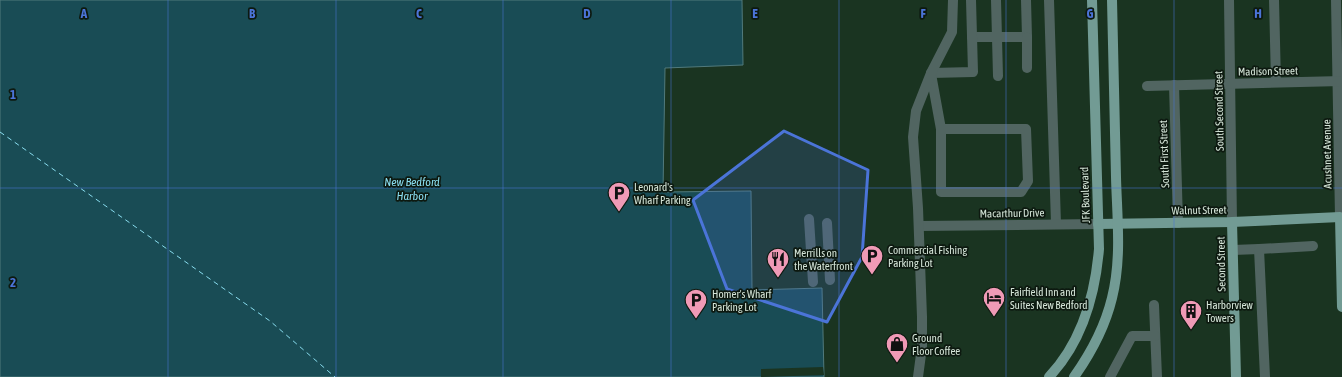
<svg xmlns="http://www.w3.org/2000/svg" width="1342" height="377" viewBox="0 0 1342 377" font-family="'Asap Condensed',sans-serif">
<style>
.water{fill:#194c55;stroke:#517a7c}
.pier{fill:#1a3421}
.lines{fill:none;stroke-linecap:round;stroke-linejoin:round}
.ferry{stroke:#89ddef;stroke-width:1;stroke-dasharray:5 4;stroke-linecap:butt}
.minor{stroke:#516561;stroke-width:10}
.major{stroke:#729b94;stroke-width:10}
.marked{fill:#4b74d8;fill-opacity:0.2;stroke:#4b74d8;stroke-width:3;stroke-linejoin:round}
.grid{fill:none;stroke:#4b74d8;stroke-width:1;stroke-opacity:0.55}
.labels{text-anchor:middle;stroke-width:3.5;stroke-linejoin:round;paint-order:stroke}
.street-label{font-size:11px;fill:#d5e5d8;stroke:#0d1910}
.poi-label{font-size:11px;fill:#d5e5d8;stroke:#0d1910;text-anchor:start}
.water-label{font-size:12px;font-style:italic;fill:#89ddef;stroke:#0d1910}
.grid-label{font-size:13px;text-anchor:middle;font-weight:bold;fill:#4b74d8;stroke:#0d1910;stroke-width:3.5;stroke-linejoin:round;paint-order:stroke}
</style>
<rect width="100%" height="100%" fill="#1a3421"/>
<!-- water -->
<path class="water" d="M0 0H742L743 65 665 68 663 192 751 191 752 290 822 288 824 377H0Z"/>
<!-- pier -->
<path class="pier" d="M823 367 824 375 761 377V369Z"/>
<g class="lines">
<!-- ferry -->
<path class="ferry" d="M0 132 270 321 335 377"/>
<!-- minor -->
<g class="minor">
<path d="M996 0 998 76"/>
<path d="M1049 0 1056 224"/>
<path d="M1229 0 1232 222"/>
<path d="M1274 0 1276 82"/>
<path d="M1336 0 1340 217H1342"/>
<path d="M972 37H1027L1026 0"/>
<path d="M1027 37V68"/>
<path d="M931 73 973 72 971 0"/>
<path d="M931 74 941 129V192H1021L1028 181 1026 129H941"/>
<path d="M1174 85 1178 223"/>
<path d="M1147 86 1342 81"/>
<path d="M809 219 813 282"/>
<path d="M827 223 830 280"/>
<path d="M919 226 1098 224"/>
<path d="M1233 250 1259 249"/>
<path d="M1154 305 1157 377"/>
<path d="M918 377 922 347V317L918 208 913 137 916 111 931 73 952 32 953 0"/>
<path d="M1110 377 1132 336H1155"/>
<path d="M1265 377 1259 249 1313 246"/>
</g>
<!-- major -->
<g class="major">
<path d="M1232 222 1236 377"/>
<path d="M1098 224 1232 222 1340 217 1342 307"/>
<path d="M1049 377C1082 342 1095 296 1099 249L1092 0"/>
<path d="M1074 377C1091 353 1105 327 1112 298 1122 258 1117 217 1116 177 1115 118 1113 59 1112 0"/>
</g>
</g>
<!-- marked area -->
<path class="marked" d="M784 131 868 170 862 257 827 322 727 289 693 200Z"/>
<!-- grid -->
<path class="grid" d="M168 0V377M336 0V377M503 0V377M671 0V377M839 0V377M1006 0V377M1174 0V377M0 188H1342"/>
<!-- icons -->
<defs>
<g id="parking-pin" transform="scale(1.15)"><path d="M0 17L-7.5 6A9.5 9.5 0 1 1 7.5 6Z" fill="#f09ab6" stroke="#0d1910"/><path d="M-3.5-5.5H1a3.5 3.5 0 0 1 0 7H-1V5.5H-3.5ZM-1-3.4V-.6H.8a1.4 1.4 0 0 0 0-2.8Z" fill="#111"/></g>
<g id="restaurant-pin" transform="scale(1.15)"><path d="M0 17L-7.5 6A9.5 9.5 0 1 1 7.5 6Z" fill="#f09ab6" stroke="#0d1910"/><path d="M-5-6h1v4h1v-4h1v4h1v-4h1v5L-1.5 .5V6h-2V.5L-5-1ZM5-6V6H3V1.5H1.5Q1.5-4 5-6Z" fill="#111"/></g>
<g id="hotel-pin" transform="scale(1.15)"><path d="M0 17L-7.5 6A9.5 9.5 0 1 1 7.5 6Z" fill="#f09ab6" stroke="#0d1910"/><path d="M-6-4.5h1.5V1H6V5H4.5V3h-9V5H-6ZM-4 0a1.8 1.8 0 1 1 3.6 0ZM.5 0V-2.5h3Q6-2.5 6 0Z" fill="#111"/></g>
<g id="building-pin" transform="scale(1.15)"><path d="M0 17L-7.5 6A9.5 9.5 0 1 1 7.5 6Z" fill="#f09ab6" stroke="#0d1910"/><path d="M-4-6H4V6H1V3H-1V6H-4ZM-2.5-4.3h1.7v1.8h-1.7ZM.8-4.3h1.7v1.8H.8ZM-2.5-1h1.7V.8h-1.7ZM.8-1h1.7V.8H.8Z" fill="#111"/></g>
<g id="shop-pin" transform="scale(1.15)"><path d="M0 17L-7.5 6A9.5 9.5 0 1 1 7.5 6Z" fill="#f09ab6" stroke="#0d1910"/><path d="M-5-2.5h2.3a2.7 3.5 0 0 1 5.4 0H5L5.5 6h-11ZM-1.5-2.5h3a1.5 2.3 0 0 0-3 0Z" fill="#111"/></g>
</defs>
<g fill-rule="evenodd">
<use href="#parking-pin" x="619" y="193"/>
<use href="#parking-pin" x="872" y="256"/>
<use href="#restaurant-pin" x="778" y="259"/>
<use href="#hotel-pin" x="994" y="298"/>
<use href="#parking-pin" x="696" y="300"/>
<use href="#building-pin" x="1191" y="311"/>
<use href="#shop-pin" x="897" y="344"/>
</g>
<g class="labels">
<!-- street labels -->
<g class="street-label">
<text transform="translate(1268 71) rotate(-1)" y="4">Madison Street</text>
<text transform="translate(1219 111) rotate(-91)" y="4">South Second Street</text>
<text transform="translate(1164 154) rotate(-92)" y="4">South First Street</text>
<text transform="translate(1327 154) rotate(-91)" y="4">Acushnet Avenue</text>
<text transform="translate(1085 195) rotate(-92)" y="4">JFK Boulevard</text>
<text transform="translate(1199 210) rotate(-1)" y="4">Walnut Street</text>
<text transform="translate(1012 213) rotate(-1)" y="4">Macarthur Drive</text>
<text transform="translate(1221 264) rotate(-91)" y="4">Second Street</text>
</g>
<!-- poi labels -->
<g class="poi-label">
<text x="634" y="191">Leonard's<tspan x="634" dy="13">Wharf Parking</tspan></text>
<text x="888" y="254">Commercial Fishing<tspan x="888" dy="13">Parking Lot</tspan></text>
<text x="794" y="257">Merrills on<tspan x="794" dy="13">the Waterfront</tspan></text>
<text x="1010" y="296">Fairfield Inn and<tspan x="1010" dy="13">Suites New Bedford</tspan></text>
<text x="712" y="298">Homer's Wharf<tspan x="712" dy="13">Parking Lot</tspan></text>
<text x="1206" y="309">Harborview<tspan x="1206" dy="13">Towers</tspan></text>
<text x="912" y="342">Ground<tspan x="912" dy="13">Floor Coffee</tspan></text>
</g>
<!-- water labels -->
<g class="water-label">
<text x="412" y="186">New Bedford<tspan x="412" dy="14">Harbor</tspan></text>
</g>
</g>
<g class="grid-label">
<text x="84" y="18">A</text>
<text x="252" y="18">B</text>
<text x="419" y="18">C</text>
<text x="587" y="18">D</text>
<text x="755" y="18">E</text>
<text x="923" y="18">F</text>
<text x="1090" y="18">G</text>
<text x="1258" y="18">H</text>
<text x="13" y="99">1</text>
<text x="13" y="287">2</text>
</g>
</svg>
